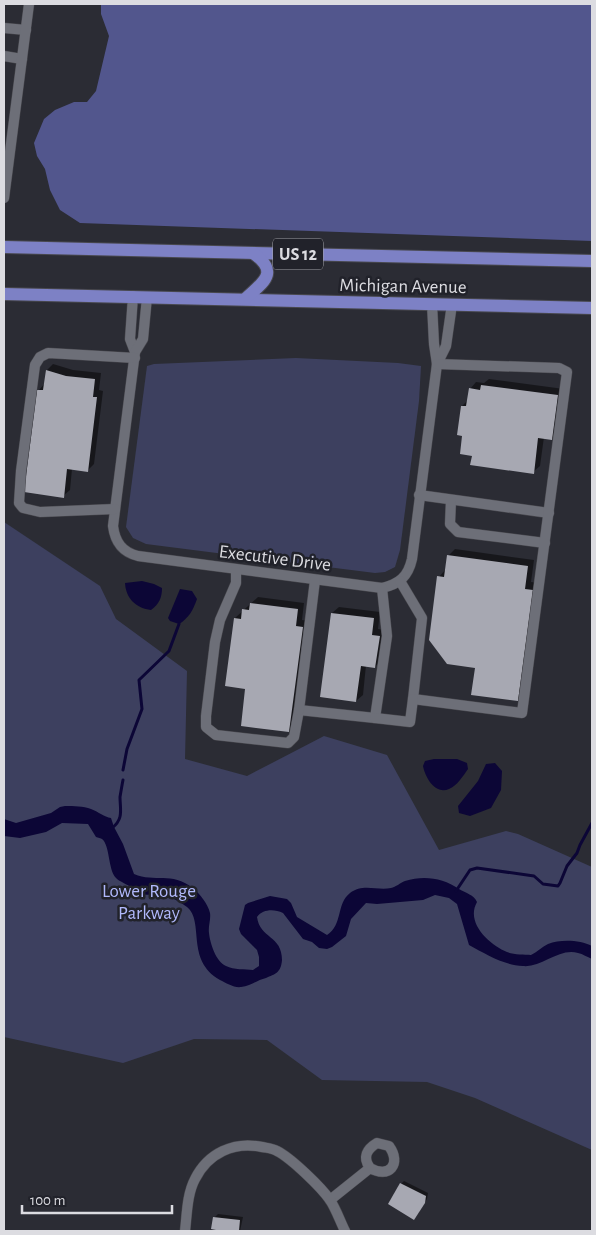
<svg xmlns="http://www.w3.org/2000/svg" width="596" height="1235" viewBox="0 0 596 1235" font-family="'Alegreya Sans',sans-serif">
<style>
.green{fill:#3d405f}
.forest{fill:#52568d}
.water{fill:#0c0636}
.shadow{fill:#0007}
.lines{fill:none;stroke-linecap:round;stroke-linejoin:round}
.stream{stroke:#0c0636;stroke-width:3}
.building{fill:#a7a8b2}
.minor-casing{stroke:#48484e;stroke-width:11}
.major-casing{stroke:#48484e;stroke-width:14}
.minor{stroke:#6d6f78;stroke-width:10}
.major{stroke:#7d81c5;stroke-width:12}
.labels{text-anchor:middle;stroke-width:5;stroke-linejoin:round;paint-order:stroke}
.shield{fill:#21222a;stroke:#a4a4aa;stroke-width:1}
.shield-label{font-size:18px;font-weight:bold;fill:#dcdce1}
.street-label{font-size:19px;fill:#dcdce1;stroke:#21222a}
.park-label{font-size:19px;fill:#b1b9fc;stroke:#21222a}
</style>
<rect width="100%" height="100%" fill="#2b2c34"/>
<!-- green -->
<g class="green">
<path d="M296 358 398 363 421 366 419 401 400 550 395 567 385 572 375 573 146 544 133 538 126 527 147 366 154 364Z"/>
<path d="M4 522 100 586 116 619 187 671 185 759 247 776 324 736 387 755 439 850 506 831 518 834 592 867V1150L475 1098 427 1082 322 1080 267 1040 194 1039 123 1063 4 1037Z"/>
</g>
<!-- forest -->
<path class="forest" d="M101 4H592V241L80 223 60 210 50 190 45 169 37 156 34 143 44 119 55 110 74 102H87L96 91 109 36 101 14Z"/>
<!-- water -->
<g class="water">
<path d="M142 581 154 584 162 588C162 598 159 604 151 610 136 608 126 599 125 583Z"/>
<path d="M180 589 192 591 197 599C193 610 189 618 179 624L170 621 168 618Z"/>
<path d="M434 759H457L467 763 468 769C463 776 457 786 449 789 435 795 425 777 423 766L425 761Z"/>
<path d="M495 763 502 771 501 790 491 808 470 816 459 813 458 806 478 781 486 764Z"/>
<path d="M65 806C74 806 83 806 91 809 99 812 104 817 111 818L114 827 123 844 134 874C155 883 171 871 193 888 200 894 208 904 210 913 211 920 208 926 209 933 210 943 216 962 226 966 234 970 245 969 253 970L259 966V957L257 950 241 934 239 929 245 905 248 903 270 896 287 899 291 903 297 917 327 935C343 925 336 904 350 893 363 883 377 891 391 888 396 887 400 883 405 881 424 875 443 878 459 889 466 893 474 895 477 902 465 923 490 945 507 952 514 955 524 954 531 955 537 952 542 947 548 944 561 939 580 940 592 946V959C587 957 583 954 578 953 560 947 541 968 523 966 503 965 486 954 469 945L457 904 449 898 435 895 423 900 377 904 366 903 351 919 346 936 332 947 327 949 319 948 312 942 303 939 283 913C274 909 263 909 257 917 260 939 282 935 282 960 281 973 275 974 266 978 257 980 251 986 241 987 234 988 226 983 220 980 185 960 205 922 187 907 182 903 171 897 164 895 157 893 148 896 141 894 137 893 135 890 132 888 127 884 120 882 116 878 108 870 110 845 102 839 101 838 98 838 96 837L88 824 62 823 46 832 20 838 4 836V819L16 823 51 813 60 807Z"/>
</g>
<!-- shadow -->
<g class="shadow">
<path d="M53 364 73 370 101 373 99 390 103 391 94 464 87 471 72 469 70 490 63 496 39 390 45 383 47 370Z"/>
<path d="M489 379 564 389 558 432 552 439 544 437 540 466 533 472 473 455 464 435 462 406 468 400 470 389 476 382 484 383Z"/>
<path d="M455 549 534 560 531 582 539 583 524 693 518 699 476 667 439 577 445 570 448 556Z"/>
<path d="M258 597 304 603 302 620 309 621 295 724 289 731 247 688 235 618Z"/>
<path d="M339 607 380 612 378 629 385 630 381 660 375 667 366 665 363 695 356 701 332 613Z"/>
<path d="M404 1181 428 1193 427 1199 417 1215 401 1184Z"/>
<path d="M218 1214 243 1217 240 1231H217L215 1217Z"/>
</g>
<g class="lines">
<!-- stream -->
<g class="stream">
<path d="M123 770 127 749 142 709 139 680 169 651 179 624"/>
<path d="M112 828C124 819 120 809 120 797 121 791 122 785 123 780"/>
<path d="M456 891 470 870 477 868 534 876 543 884 558 886 560 883 567 866 577 853 580 845 592 823"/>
</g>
</g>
<!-- building -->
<g class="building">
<path d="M46 370 66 376 95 379 93 397H97L88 472 67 469 64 498 24 492 37 390H43Z"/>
<path d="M481 385 558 395 552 440 538 438 534 474 470 465 472 456 460 454 462 436 457 435 461 406H466L469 388 480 390Z"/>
<path d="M447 555 528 566 525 589 533 590 518 701 471 695 475 668 447 664 429 640 437 576 444 577Z"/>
<path d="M250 603 298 609 296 626 303 627 289 732 241 726 245 689 225 686 234 618 241 619 242 609 249 610Z"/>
<path d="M331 613 374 618 372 635 380 636 375 668 361 666 356 702 320 697Z"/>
<path d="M400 1183 426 1196 425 1203 414 1220 388 1204Z"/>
<path d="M213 1217 240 1220 239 1231H216V1230L211 1229Z"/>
</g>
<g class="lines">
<!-- minor casing -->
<g class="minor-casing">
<g id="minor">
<path d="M4 28 26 30"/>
<path d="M4 56 22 59"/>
<path d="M4 198 29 4"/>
<path d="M133 296 130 339 135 352"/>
<path d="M147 297 143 339 135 352 113 526C115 542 122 552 138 556L382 588C399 584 408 577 412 559L437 364 434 344 432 304"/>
<path d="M437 364 446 346 452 304"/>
<path d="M419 495 549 513"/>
<path d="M451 500 450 524 458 532 545 543"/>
<path d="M115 509 40 512 23 508 19 503 21 471 35 365 40 357 48 353 135 358"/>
<path d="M236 570V583L220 620 215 642 206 716V727L216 735 288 743 294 737 299 710 375 718 387 636 382 588"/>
<path d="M400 581 422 618 413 699 522 713 567 372 559 368 437 364"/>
<path d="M299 710 315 580"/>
<path d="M375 718 410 722 413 699"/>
<path d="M330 1200 370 1168C389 1179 402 1164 389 1146L377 1143C367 1149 362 1157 370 1168"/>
<path d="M185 1231C187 1214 187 1194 195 1179 208 1153 234 1141 262 1147 267 1148 272 1148 277 1151 291 1158 321 1187 330 1200 336 1209 340 1221 345 1231"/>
</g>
</g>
<!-- major casing -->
<g class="major-casing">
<g id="major">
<path d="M4 247 592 261"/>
<path d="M4 294 592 308"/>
<path d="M245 299C262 283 281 273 253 253"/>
</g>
</g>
<!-- minor -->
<use href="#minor" class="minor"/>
<!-- major -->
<use href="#major" class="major"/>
</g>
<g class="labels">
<!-- shield labels -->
<rect class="shield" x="273" y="238.5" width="50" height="31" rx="4"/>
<g class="shield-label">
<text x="298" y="260">US 12</text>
</g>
<!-- street labels -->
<g class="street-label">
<text transform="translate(403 285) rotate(1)" y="7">Michigan Avenue</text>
<text transform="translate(275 557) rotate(7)" y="7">Executive Drive</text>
</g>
<!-- park labels -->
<g class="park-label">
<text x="149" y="897">Lower Rouge<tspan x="149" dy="22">Parkway</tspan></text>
</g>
</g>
<!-- border -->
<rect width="596" height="1235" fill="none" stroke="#dcdce1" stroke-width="10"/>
<!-- scale -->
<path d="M22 1205v8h150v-8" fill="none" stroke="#dcdce1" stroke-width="2.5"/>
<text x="30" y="1205" font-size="15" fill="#dcdce1" stroke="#21222a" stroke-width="4" paint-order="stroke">100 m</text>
</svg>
